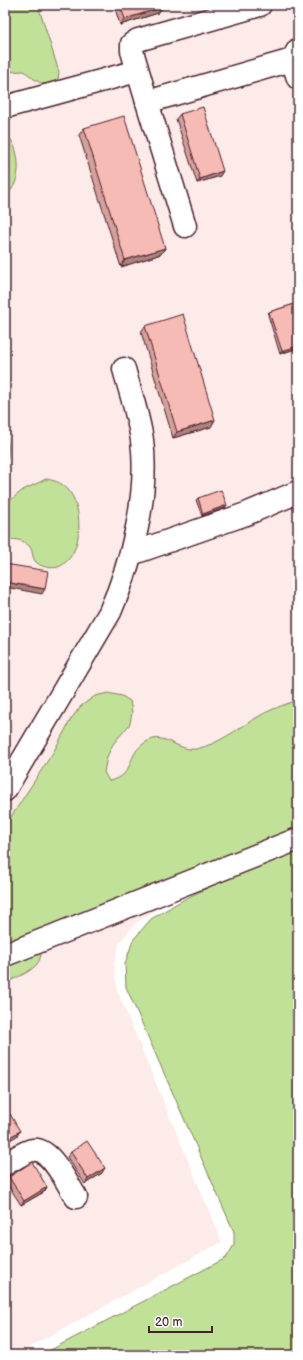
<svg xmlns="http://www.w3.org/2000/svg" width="303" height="1360" viewBox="0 0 303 1360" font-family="'Balsamiq Sans',sans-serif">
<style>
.built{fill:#fdebe9}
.green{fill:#c1e199;stroke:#868062}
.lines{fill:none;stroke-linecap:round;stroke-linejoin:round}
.minor-casing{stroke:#4a1f2b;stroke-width:25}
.minor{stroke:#fff;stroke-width:22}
.wall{fill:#d4a19c;stroke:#4a1f2b}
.shaded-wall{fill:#ad837f;stroke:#4a1f2b}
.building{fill:#f7bbb5;stroke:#4a1f2b}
</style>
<rect width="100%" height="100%" fill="#fff"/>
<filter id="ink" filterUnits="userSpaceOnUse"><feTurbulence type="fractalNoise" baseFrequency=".025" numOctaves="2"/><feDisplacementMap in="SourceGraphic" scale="8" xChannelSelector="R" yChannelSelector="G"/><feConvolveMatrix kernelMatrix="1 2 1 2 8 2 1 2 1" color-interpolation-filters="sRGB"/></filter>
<g filter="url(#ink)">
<!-- built -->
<path class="built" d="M5 5H298V845L172 899 136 923 120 942 114 964 117 990 222 1242 15 1355H5Z"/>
<!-- green -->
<g class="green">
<path d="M5 5H38L59 72 58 79C43 90 36 80 24 71L5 72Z"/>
<path d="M5 132C21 147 24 183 5 196Z"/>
<path d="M5 430C9 441 10 454 5 464Z"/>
<path d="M46 479C52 480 57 481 63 485 85 500 85 557 58 567 51 569 40 567 35 561 32 557 33 551 30 547 23 539 13 538 5 541V501L8 502 23 490Z"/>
<path d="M108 693 122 696 130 701 132 712 130 724 113 744 107 757 104 772 109 781C134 777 127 756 142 745 144 742 149 741 153 739 165 735 182 752 196 749 219 744 237 729 256 718 269 710 283 705 298 700V829L5 947V826L54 751 71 719 81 706 95 696Z"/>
<path d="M298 849V1355H41L226 1258 234 1245V1232L126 987 125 964 133 940 151 919 181 901 249 867Z"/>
<path d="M37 950 41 953C41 970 17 976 5 984V960Z"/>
</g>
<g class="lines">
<!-- minor casing -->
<g class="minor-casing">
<g id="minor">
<path d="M298 50 292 60 298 78"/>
<path d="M147 102 132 51V44L138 40 260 5"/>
<path d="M5 107 137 71"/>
<path d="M185 226 147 102 292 60"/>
<path d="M131 554 246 514 298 492"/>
<path d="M5 790 110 612C132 562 149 495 142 440 139 418 130 391 124 369"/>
<path d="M5 955 298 839"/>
<path d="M5 1164C13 1160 25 1151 33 1150 50 1147 68 1185 76 1197"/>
</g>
</g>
<!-- minor -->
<use href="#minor" class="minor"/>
</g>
<!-- wall -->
<g class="wall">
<path d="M114 5H162L158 13 120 25Z"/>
<path d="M180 114 220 176 197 183 176 119Z"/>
<path d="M84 128 165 248 161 254 121 267 79 135Z"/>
<path d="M298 303V348L280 354 268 315 269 312Z"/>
<path d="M145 326 211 427 173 438 141 332Z"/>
<path d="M198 498 225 508 202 516 196 500Z"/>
<path d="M71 1152 102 1173 85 1184 67 1157Z"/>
<path d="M9 1177 47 1187 44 1192 21 1205 6 1182Z"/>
</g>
<!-- shaded-wall -->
<g class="shaded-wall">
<path d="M163 7 158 13 120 25 125 19Z"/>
<path d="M223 171 220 176 197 183 200 179Z"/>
<path d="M165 248 161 254 121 267 125 260Z"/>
<path d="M298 346V348L280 354 282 351Z"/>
<path d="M215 420 211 427 173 438 177 432Z"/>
<path d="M227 505 225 508 202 516 203 514Z"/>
<path d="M5 582 45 589 42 594 5 587Z"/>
<path d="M20 1131 17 1136 5 1143V1140Z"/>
<path d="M105 1168 102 1173 85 1184 88 1179Z"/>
<path d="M47 1187 44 1192 21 1205 24 1201Z"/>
</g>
<!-- building -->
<g class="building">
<path d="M120 5H162L163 7 125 19Z"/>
<path d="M203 107 223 171 200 179 180 114Z"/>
<path d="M124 116 165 248 125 260 84 128Z"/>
<path d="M298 303V346L282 351 269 312Z"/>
<path d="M183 314 215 420 177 432 145 326Z"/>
<path d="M221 490 227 505 203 514 198 498Z"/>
<path d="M5 564 48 571 45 589 5 582Z"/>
<path d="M10 1114 20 1131 5 1140V1117Z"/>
<path d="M87 1141 105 1168 88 1179 71 1152Z"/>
<path d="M32 1162 47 1187 24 1201 9 1177Z"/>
</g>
</g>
<!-- margin -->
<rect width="303" height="1360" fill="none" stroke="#fff" stroke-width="20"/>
<rect x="10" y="10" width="283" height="1340" fill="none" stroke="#4a1f2b" stroke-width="1.5" filter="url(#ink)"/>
<!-- scale -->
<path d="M149 1326v6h63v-6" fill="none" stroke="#4a1f2b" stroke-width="2"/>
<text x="155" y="1326" font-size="12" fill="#4a1f2b" stroke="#ffffff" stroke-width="3" paint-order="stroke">20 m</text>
</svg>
